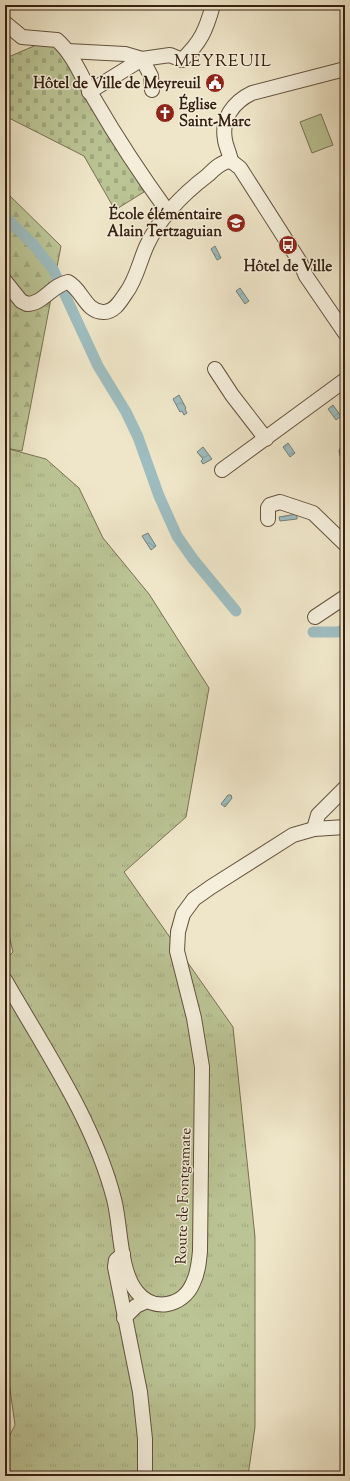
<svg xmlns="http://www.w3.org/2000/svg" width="350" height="1481" viewBox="0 0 350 1481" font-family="'Sorts Mill Goudy',serif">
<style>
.grass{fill:url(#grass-tufts);stroke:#787253}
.forest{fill:url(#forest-firs);stroke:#787253}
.cemetery{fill:url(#cemetery-stones);stroke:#787253}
.pitch{fill:#bbc495;stroke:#787253}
.water{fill:url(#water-waves);stroke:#747f7a}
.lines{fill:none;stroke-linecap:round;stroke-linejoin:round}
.canal{stroke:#9ebdc0;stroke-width:11}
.minor-casing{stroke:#64523f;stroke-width:16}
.minor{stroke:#f5efdc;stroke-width:14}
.labels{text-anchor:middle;stroke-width:3;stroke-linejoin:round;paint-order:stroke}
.poi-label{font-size:15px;font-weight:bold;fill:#362111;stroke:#f5efdc;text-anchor:end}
.street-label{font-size:15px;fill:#362111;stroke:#f5efdc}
.quarter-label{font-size:17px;letter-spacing:1px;fill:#362111;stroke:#f5efdc}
</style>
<defs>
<pattern id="grass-tufts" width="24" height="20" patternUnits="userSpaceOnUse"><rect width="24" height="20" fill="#bbc495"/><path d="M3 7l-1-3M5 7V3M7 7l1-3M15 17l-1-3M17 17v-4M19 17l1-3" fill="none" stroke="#a1a87f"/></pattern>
<pattern id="forest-firs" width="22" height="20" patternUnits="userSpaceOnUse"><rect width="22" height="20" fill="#bbc495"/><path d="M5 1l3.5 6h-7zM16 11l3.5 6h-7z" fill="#a1a87f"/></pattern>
<pattern id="cemetery-stones" width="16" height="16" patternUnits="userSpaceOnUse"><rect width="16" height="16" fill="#bbc495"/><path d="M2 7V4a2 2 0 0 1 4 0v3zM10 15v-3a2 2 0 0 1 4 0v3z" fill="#a1a87f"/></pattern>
<pattern id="water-waves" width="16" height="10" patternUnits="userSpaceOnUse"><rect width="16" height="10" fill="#9ebdc0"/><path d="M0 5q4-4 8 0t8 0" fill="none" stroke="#89a2a4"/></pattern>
</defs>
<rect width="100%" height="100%" fill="#efe6c9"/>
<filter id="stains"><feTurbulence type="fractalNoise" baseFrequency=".005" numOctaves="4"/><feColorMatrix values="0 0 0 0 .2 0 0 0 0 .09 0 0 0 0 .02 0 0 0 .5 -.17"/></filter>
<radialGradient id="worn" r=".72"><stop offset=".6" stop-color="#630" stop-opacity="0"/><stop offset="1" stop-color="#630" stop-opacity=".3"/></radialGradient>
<!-- grass -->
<path class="grass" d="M5 448 46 459 79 488 103 538 149 594 209 688 186 817 124 872 233 1027 255 1237V1427L248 1476H5V1445L15 1425 5 1354V960L13 952 5 919Z"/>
<!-- forest -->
<path class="forest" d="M5 191 61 246 22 451 5 448Z"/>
<!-- cemetery -->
<path class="cemetery" d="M41 43H55L144 192 115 210 84 156 5 116V55L6 58Z"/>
<!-- pitch -->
<path class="pitch" d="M321 114 333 145 312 153 300 122Z"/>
<!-- water -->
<g class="water">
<path d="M215 246 221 258 217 260 211 249Z"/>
<path d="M240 288 249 301 245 304 236 291Z"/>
<path d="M179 395 186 408 185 409 187 413 184 415 182 411 180 412 173 399Z"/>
<path d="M333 405 341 416 336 420 328 409Z"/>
<path d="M288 443 295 453 290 457 283 447Z"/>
<path d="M345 445V458L340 456 339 451 341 446Z"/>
<path d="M203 447 212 459 203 464 201 461 203 459 197 452Z"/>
<path d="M297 514V519L280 521 279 517Z"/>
<path d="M148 533 156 546 151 550 142 536Z"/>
<path d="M228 795H231L232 798 225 807 221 804Z"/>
</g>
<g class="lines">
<!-- canal -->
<g class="canal">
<path d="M5 217 32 243 53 269 98 366 126 412 138 437 159 496 177 536 193 559 236 611"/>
<path d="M313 632H338L345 629"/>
</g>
<!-- minor casing -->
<g class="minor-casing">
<g id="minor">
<path d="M5 23 22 37 57 40C75 56 83 81 96 102 118 140 142 176 168 212"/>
<path d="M68 51 125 54 142 59 151 76 152 90"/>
<path d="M89 92 142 59 170 55 182 60C201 42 206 30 213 5"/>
<path d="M231 161 240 168 300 262 306 276 345 333"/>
<path d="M231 161C230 154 226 147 225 140 221 119 233 102 252 93L345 69"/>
<path d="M5 281 21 301 27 304C43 304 52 285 68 282 82 289 86 313 104 312 115 312 121 300 126 293 136 280 140 260 147 245 160 217 183 194 208 175 214 169 222 161 231 161"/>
<path d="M215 369 232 395 266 439"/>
<path d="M222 470 345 380"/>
<path d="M268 519V508L270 505 280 502 313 513 345 544"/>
<path d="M315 617 345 597"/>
<path d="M314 829 318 815 345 788"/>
<path d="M5 980C45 1050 94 1121 114 1199 121 1225 119 1271 137 1292 153 1312 183 1307 193 1283 198 1273 199 1262 200 1251L202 1067 194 1018 177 951 178 932 183 914 194 899 211 887 293 835 314 829 345 827"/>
<path d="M123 1254 116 1260 115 1267 140 1392 145 1439V1476"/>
<path d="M124 1318 136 1306 147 1301"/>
</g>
</g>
<!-- minor -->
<use href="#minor" class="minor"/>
</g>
<!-- icons -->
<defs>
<g id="civic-disc" transform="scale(1)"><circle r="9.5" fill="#8f2418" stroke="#f5efdc"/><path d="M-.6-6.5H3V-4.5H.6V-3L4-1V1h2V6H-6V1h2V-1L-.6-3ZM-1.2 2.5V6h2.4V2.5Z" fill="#fff"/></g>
<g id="church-disc" transform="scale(1)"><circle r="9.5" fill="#8f2418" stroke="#f5efdc"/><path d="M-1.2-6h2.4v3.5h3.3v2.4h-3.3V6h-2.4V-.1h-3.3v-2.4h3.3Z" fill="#fff"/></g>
<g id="school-disc" transform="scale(1)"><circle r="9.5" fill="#8f2418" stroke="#f5efdc"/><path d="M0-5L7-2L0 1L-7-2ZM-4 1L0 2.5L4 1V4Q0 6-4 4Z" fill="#fff"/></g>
<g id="bus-disc" transform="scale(1)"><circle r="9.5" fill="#8f2418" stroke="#f5efdc"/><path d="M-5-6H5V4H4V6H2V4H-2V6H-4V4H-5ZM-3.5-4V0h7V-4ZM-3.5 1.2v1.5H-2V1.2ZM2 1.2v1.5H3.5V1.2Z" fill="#fff"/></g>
</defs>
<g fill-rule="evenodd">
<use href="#civic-disc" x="215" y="83"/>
<use href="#church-disc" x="165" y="113"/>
<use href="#school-disc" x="236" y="223"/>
<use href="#bus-disc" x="288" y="245"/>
</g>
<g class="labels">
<!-- poi labels -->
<g class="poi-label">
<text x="201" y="88">Hôtel de Ville de Meyreuil</text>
<text x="179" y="109" text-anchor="start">Église<tspan x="179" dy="17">Saint-Marc</tspan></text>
<text x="222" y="219">École élémentaire<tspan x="222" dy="17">Alain Tertzaguian</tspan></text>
<text x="288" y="271" text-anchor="middle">Hôtel de Ville</text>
</g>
<!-- street labels -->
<g class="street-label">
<text transform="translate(183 1196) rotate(-88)" y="5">Route de Fontgamate</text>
</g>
<!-- quarter labels -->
<g class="quarter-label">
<text x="223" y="66">MEYREUIL</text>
</g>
</g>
<!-- margin -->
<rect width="350" height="1481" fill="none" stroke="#efe6c9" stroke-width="20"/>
<rect x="6" y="6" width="338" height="1469" fill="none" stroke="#362111" stroke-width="2"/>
<rect x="10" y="10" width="330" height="1461" fill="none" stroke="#362111"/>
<rect width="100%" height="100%" filter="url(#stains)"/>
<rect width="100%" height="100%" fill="url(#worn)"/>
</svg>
